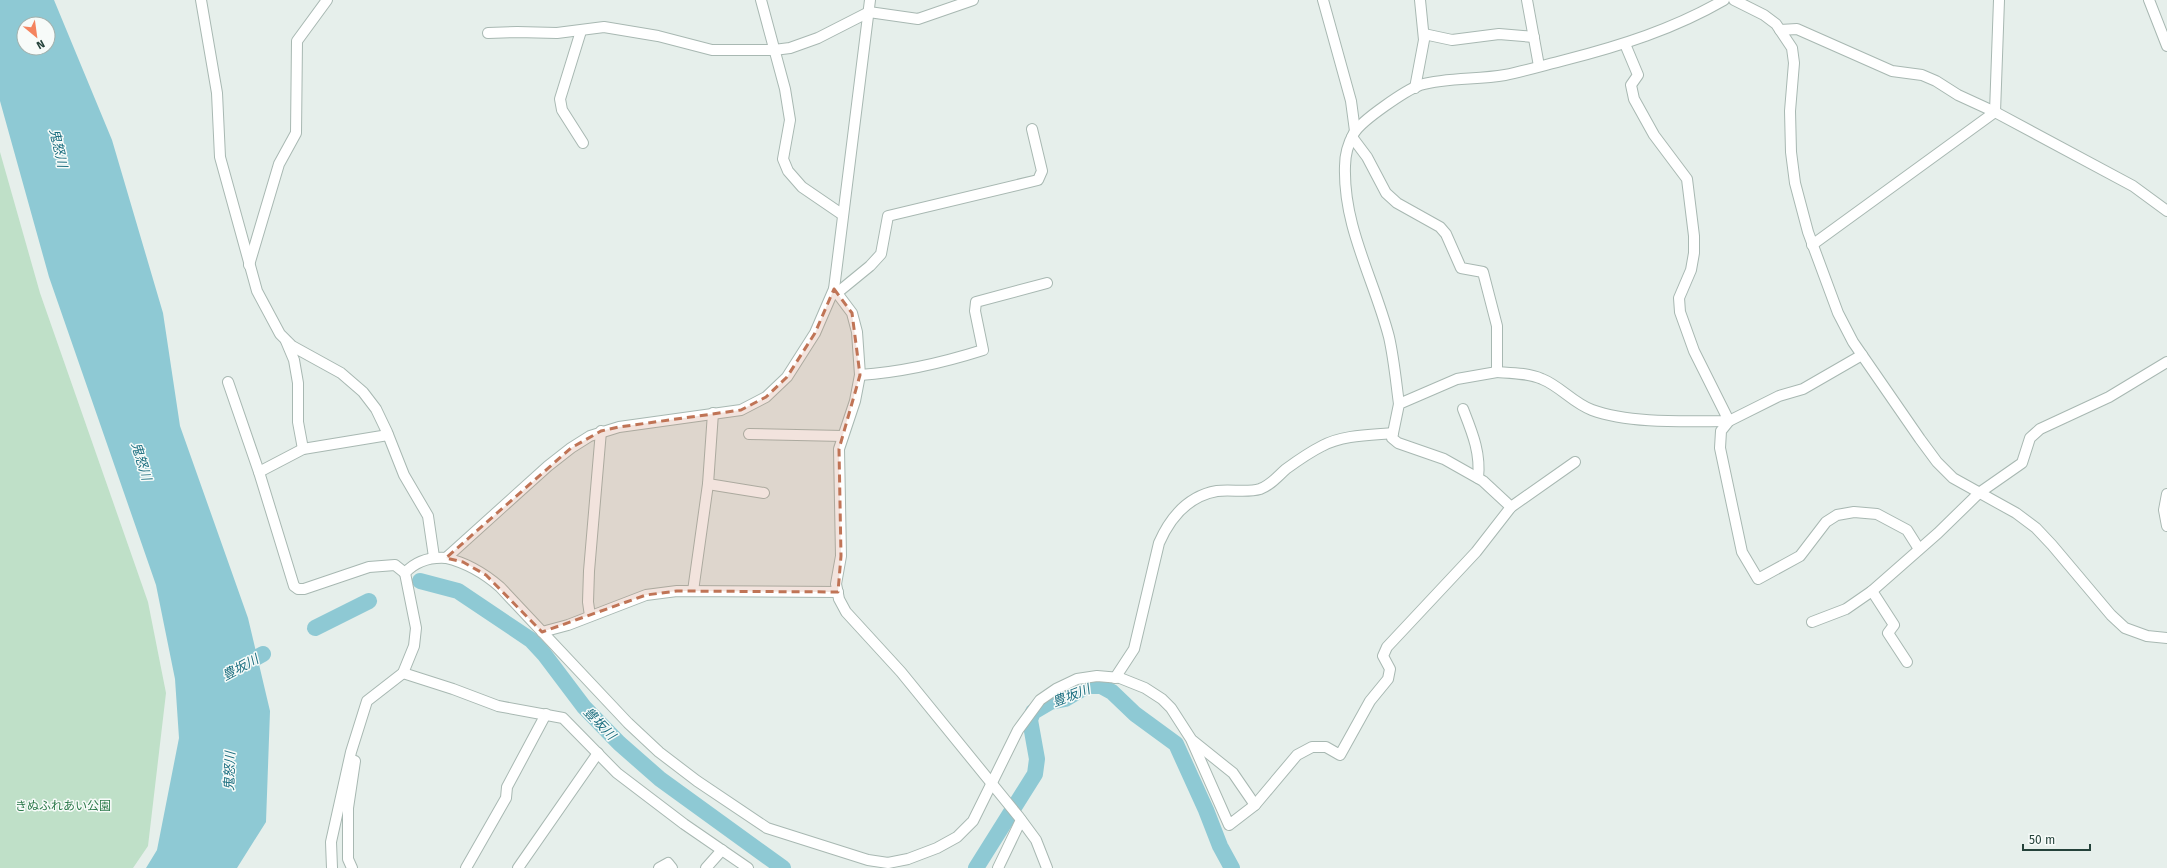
<svg xmlns="http://www.w3.org/2000/svg" width="2167" height="868" viewBox="0 0 2167 868" font-family="'Fira Sans','Noto Sans JP',sans-serif">
<style>
.green{fill:#bfe0c8}
.water{fill:#8ec9d4;fill-rule:evenodd}
.lines{fill:none;stroke-linecap:round;stroke-linejoin:round}
.river{stroke:#8ec9d4;stroke-width:16}
.minor-casing{stroke:#a8b8b2;stroke-width:12}
.minor{stroke:#fff;stroke-width:10}
.marked{fill:#c07456;fill-opacity:0.2;stroke:#c07456;stroke-width:3;stroke-dasharray:8 5;stroke-linejoin:round}
.labels{text-anchor:middle;stroke-width:3;stroke-linejoin:round;paint-order:stroke}
.park-label{font-size:12px;fill:#2d7a4b;stroke:#f7fbf9}
.water-label{font-size:13px;font-style:italic;fill:#1c6f80;stroke:#f7fbf9}
</style>
<rect width="100%" height="100%" fill="#e6efeb"/>
<!-- green -->
<path class="green" d="M0 152 40 293 148 602 166 693 148 846 133 868H0Z"/>
<!-- water -->
<path class="water" d="M0 0H54L112 140 163 313 180 426 248 618 270 711 266 822 237 868H146L157 850 179 738 175 679 156 585 49 277 0 101ZM24 24H48V48H24Z"/>
<g class="lines">
<!-- river -->
<g class="river">
<path d="M420 581 458 591 531 640 544 654 584 707 619 743 660 779 783 868"/>
<path d="M315 628 369 601"/>
<path d="M239 667 263 654"/>
<path d="M976 868 1035 774 1037 759 1030 720 1033 712 1050 702 1065 699 1087 686H1101L1112 692 1135 714 1176 744 1206 810 1220 846 1232 868"/>
</g>
<!-- minor casing -->
<g class="minor-casing">
<g id="minor">
<path d="M201 0 217 93 220 157 257 291 280 334 292 346 341 373 363 392 376 409 387 432 404 475 428 516 434 557"/>
<path d="M761 0 785 89 790 120 783 159 788 171 802 187 843 215"/>
<path d="M1323 0 1351 101 1355 131"/>
<path d="M1527 0 1539 66"/>
<path d="M1734 0 1764 15 1776 24 1792 48 1794 63 1790 111 1791 152 1795 183 1808 232 1838 313 1853 342 1920 439 1937 462 1953 478 2016 513 2036 528 2052 545 2111 615 2125 628 2147 636 2167 638"/>
<path d="M2149 0 2167 46"/>
<path d="M1780 30 1797 29 1892 71 1922 75 1936 81 1958 95 1995 112 2133 186 2167 211"/>
<path d="M581 31 560 99 562 110 583 143"/>
<path d="M488 33 517 32 557 33 604 27 658 36 712 50H774L790 48 818 38 869 12 918 19 973 0"/>
<path d="M1424 34 1452 40 1499 34 1534 37"/>
<path d="M1415 88 1424 40 1420 0"/>
<path d="M1352 137 1367 157 1386 193 1397 203 1440 227 1446 234 1461 268 1483 272 1497 326V372L1457 379 1399 404 1392 438 1398 443 1444 459 1483 481 1511 507"/>
<path d="M1812 245 1995 112 1999 0"/>
<path d="M249 265 279 164 296 133 297 41 327 0"/>
<path d="M834 289 852 313 857 332 860 375 855 401 839 449 841 556 836 584 839 599 846 612 901 672 1019 817 1036 840 1047 868"/>
<path d="M837 293 870 266 881 254 888 216 1038 180 1042 171 1032 129"/>
<path d="M286 341 294 360 298 383V422L303 449"/>
<path d="M1862 355 1803 389 1779 396 1729 421 1721 431 1720 448 1742 552 1758 579 1800 556 1826 522 1837 515 1854 512 1877 514 1907 530 1919 549"/>
<path d="M1497 372C1512 373 1528 373 1542 379 1560 386 1573 403 1592 410 1630 424 1688 421 1729 421L1694 351 1680 312 1679 298 1691 270 1694 253V236L1687 179 1654 135 1634 99 1631 85 1638 75 1625 44"/>
<path d="M860 375C904 372 942 363 983 350L975 311 976 302 1047 283"/>
<path d="M228 382 259 472 294 586 298 589H304L369 567 395 565 405 573"/>
<path d="M1399 404C1396 382 1394 359 1389 337 1374 279 1343 227 1345 166 1345 155 1349 142 1354 133 1362 120 1406 90 1420 85 1448 77 1477 80 1505 75 1525 71 1545 65 1565 60 1620 46 1674 29 1724 0"/>
<path d="M1463 409C1472 432 1481 453 1478 478"/>
<path d="M713 413 708 484 764 493"/>
<path d="M749 434 843 436"/>
<path d="M259 472 303 449 388 435"/>
<path d="M2167 494 2164 510 2167 526"/>
<path d="M446 558C467 563 484 573 500 587L628 723 659 752 697 781 767 828 868 860 888 863 908 859 937 848 957 837 973 821 1018 730 1040 700 1056 689 1077 679 1097 676 1120 678 1145 688 1162 699 1171 708 1191 739 1229 825 1255 805 1297 755 1312 747H1326L1340 755 1370 701 1388 679 1390 669 1383 656 1387 647 1476 552 1511 507 1575 462"/>
<path d="M693 591 708 484"/>
<path d="M1872 591 1894 625 1888 633 1907 662"/>
<path d="M590 616 588 602 589 571 601 431"/>
<path d="M1812 622 1846 609 1872 591 1938 533 1979 493 2022 463 2030 438 2040 429 2109 397 2167 362"/>
<path d="M542 632 568 625 646 595 677 591 838 592"/>
<path d="M403 673 453 689 498 706 563 718 617 773 684 824 748 868"/>
<path d="M1115 678 1134 649 1159 543C1170 518 1188 496 1217 491 1231 489 1247 493 1260 489 1271 485 1277 477 1286 469 1297 461 1310 452 1322 446 1342 435 1370 435 1393 433"/>
<path d="M1193 741 1233 773 1255 805"/>
<path d="M332 868 331 842 351 752 367 701 403 673 414 646 416 628 405 573C416 561 430 557 446 558L548 466 571 448 590 436 619 427 741 410 766 397 787 377 815 333 834 289 870 0"/>
<path d="M352 868 348 859V808L355 761"/>
<path d="M466 868 506 798 507 787 546 714"/>
<path d="M518 868 598 753"/>
<path d="M659 868 668 863 672 868"/>
<path d="M706 868 722 850"/>
<path d="M998 868 1021 820"/>
</g>
</g>
<!-- minor -->
<use href="#minor" class="minor"/>
</g>
<!-- marked area -->
<path class="marked" d="M834 289 852 313 860 375 839 449 841 556 838 592 677 591 646 595 542 632 486 575 463 562 446 558 571 448 601 431 619 427 741 410 766 397 787 377 815 333Z"/>
<g class="labels">
<!-- park labels -->
<g class="park-label">
<text x="63" y="810">きぬふれあい公園</text>
</g>
<!-- water labels -->
<g class="water-label">
<text transform="translate(59 148) rotate(77)" y="5">鬼怒川</text>
<text transform="translate(142 461) rotate(73)" y="5">鬼怒川</text>
<text transform="translate(240 667) rotate(-28)" y="5">豊坂川</text>
<text transform="translate(1071 695) rotate(-21)" y="5">豊坂川</text>
<text transform="translate(600 723) rotate(46)" y="5">豊坂川</text>
<text transform="translate(229 771) rotate(-88)" y="5">鬼怒川</text>
</g>
</g>
<!-- north arrow -->
<g transform="translate(36 36) rotate(151)"><circle r="19" fill="#f7fbf9" stroke="#a3b1ad"/>
<path d="M0-3L7 15L0 10L-7 15Z" fill="#f4845f"/>
<text y="-6" font-size="11" font-weight="bold" text-anchor="middle" fill="#24423a">N</text>
</g>
<!-- scale -->
<path d="M2023 844v6h67v-6" fill="none" stroke="#24423a" stroke-width="2"/>
<text x="2029" y="844" font-size="12" fill="#24423a" stroke="#f7fbf9" stroke-width="3" paint-order="stroke">50 m</text>
</svg>
